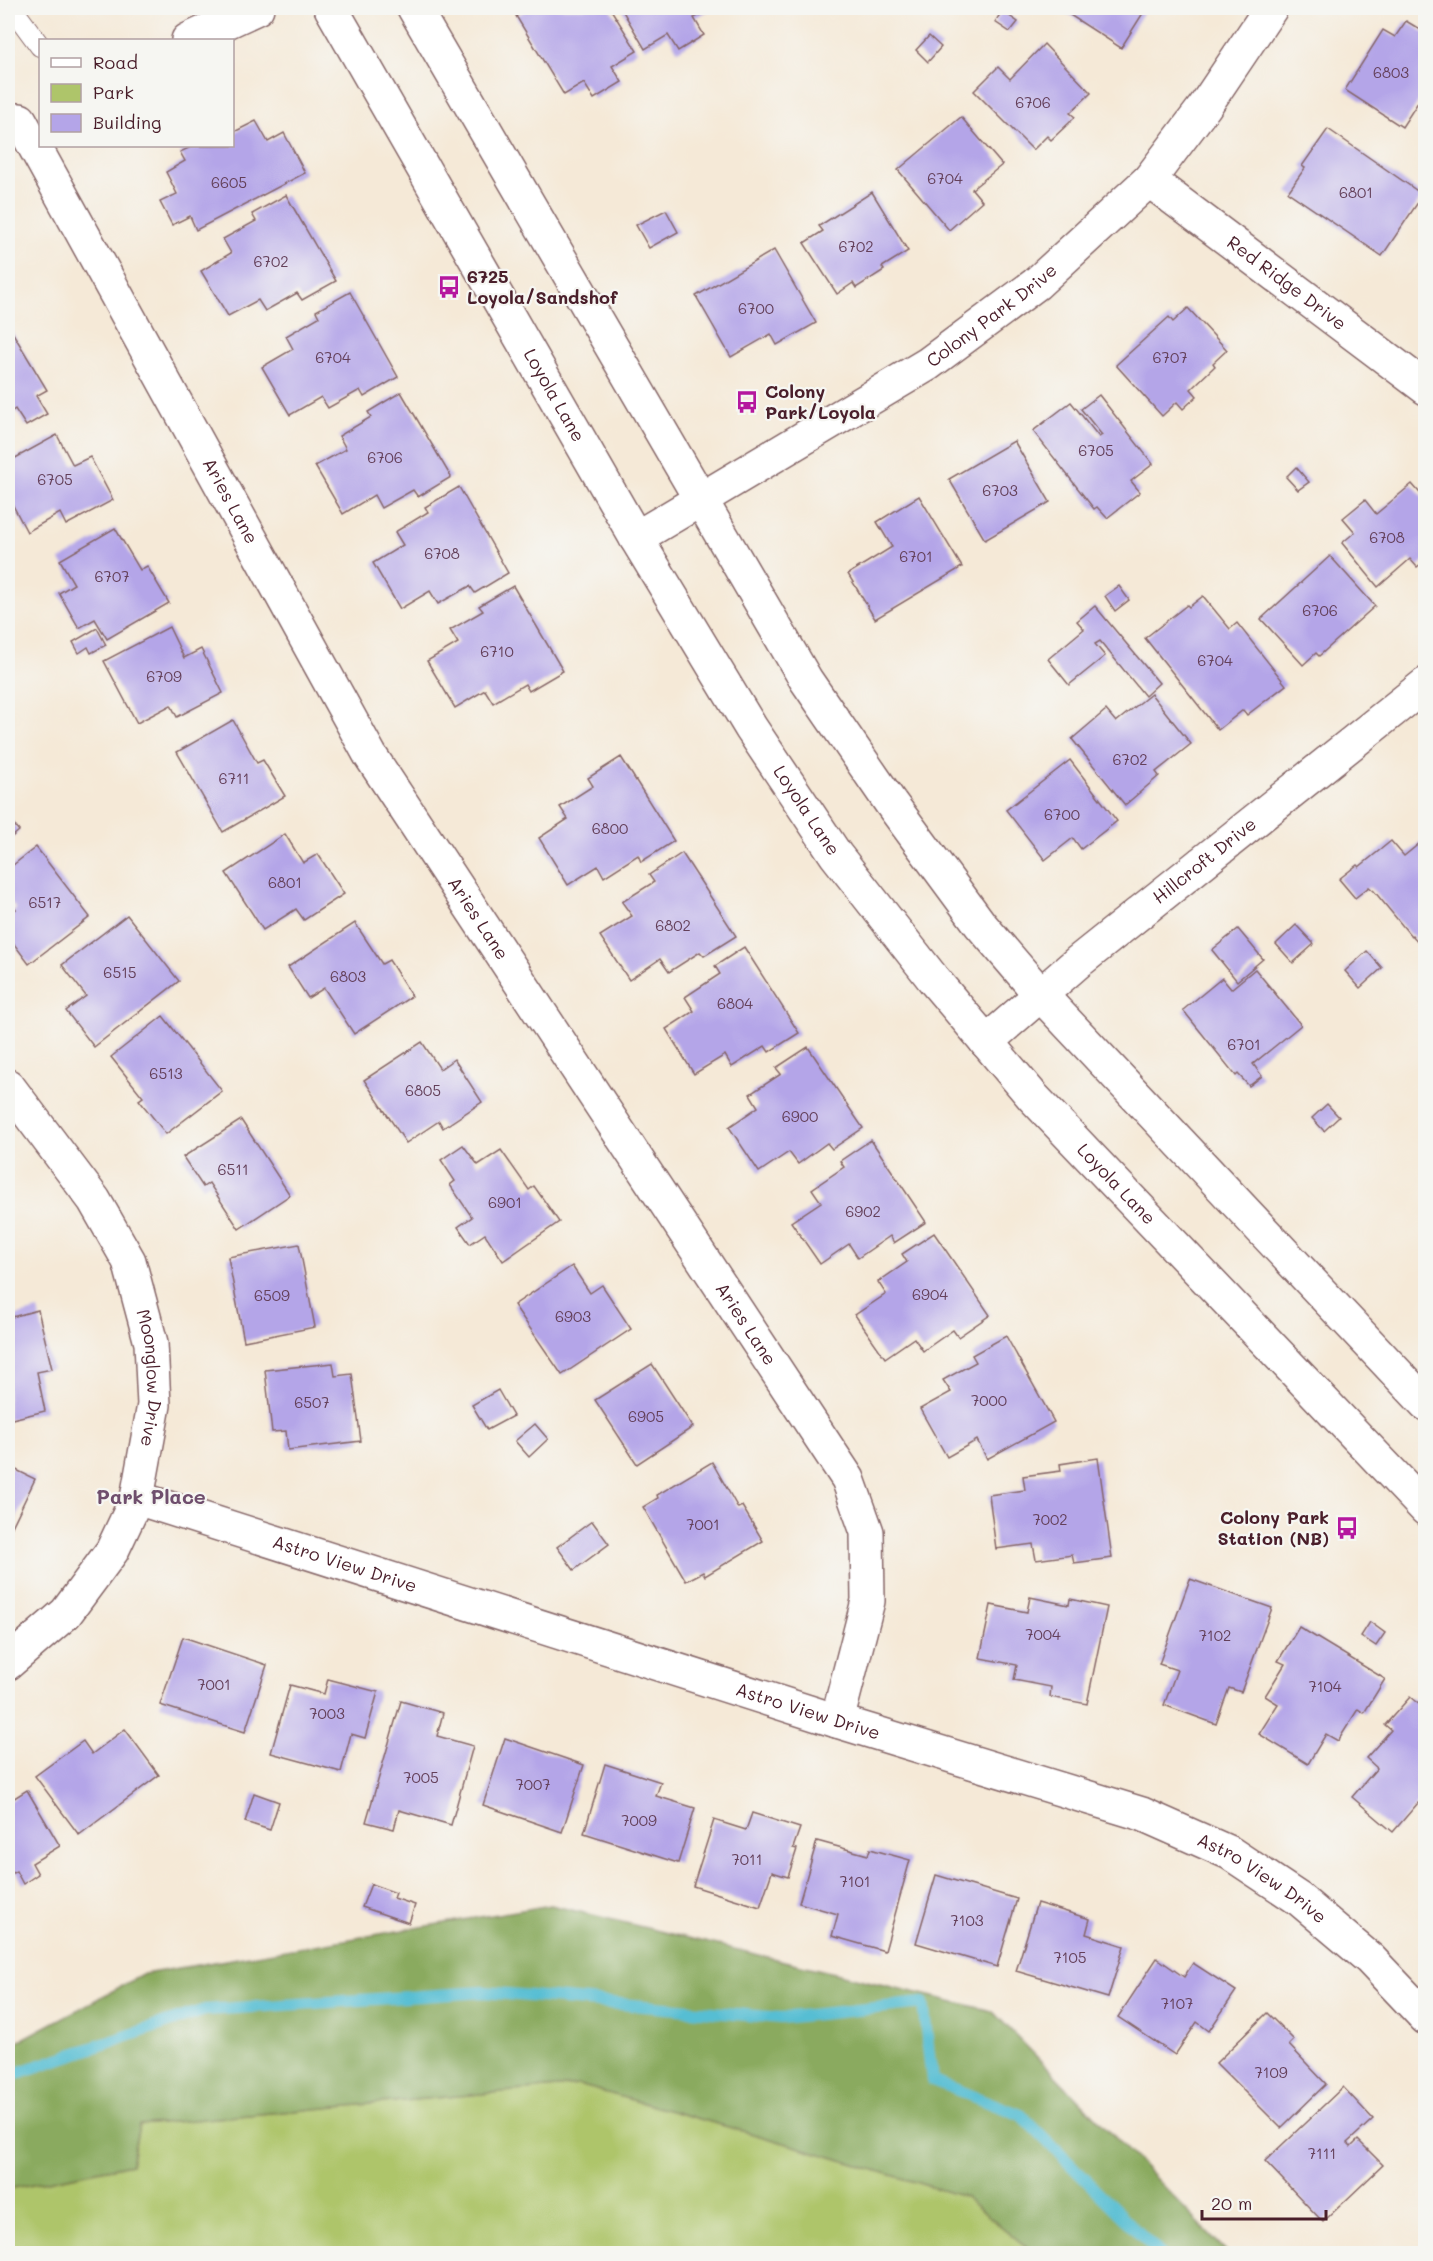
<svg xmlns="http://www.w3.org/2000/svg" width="1433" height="2261" viewBox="0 0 1433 2261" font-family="Mali,sans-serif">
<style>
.green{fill:#aec56a;stroke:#7c724a;stroke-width:1.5}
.forest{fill:#8aaa5e;stroke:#6a6444;stroke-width:1.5}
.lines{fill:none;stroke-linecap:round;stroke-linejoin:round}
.stream{stroke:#56bed3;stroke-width:12}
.building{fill:#b4a5e8}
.lane-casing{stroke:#866667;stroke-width:22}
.street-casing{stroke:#866667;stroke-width:36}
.secondary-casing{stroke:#866667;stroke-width:36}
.lane{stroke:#fff;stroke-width:20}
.street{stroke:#fff;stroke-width:33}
.secondary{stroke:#fff;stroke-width:33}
.labels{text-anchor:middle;stroke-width:4.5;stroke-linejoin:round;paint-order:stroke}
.number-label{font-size:15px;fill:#64405a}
.poi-label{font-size:18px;font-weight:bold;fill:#4a1f2b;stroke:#f6f6f2;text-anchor:start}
.street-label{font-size:18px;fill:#4a1f2b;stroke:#f6f6f2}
.neighbourhood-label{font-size:20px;font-weight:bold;fill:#6f4e6d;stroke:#f6f6f2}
</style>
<rect width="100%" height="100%" fill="#f6f6f2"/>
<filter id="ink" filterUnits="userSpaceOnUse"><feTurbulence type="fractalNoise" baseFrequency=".0167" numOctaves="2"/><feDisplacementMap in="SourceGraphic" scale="12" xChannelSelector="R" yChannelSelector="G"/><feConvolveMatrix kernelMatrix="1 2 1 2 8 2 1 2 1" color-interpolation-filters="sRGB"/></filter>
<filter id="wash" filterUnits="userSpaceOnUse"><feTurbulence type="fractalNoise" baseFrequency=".008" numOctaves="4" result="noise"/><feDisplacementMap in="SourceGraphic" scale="24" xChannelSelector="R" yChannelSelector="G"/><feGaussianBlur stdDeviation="1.35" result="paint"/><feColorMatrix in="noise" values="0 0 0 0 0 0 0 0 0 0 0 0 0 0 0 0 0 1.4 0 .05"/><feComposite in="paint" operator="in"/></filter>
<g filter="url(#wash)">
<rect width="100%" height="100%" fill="#f5e9d7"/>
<!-- green -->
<path class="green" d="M579 2085 771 2139 965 2197 1034 2253 8 2254V2189L131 2164 139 2125Z"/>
<!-- forest -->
<path class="forest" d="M551 1905 992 2011 1228 2253H1034L965 2197 771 2139 579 2085 139 2125 131 2164 8 2189V2047L144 1974Z"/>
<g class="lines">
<!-- stream -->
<path class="stream" d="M8 2076 205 2010 484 1992 781 2018 923 2003 932 2080 1021 2115 1160 2254"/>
</g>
<g id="blocks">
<!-- building -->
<g class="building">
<path d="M530 8H610L637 51 612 66 622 82 594 99 584 83 564 95 516 16Z"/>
<path d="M621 8H714L694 18 704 35 678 51 668 35 645 49Z"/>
<path d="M1059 8H1141L1145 10 1121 48Z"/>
<path d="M1002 11 1018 22 1010 32 995 22Z"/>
<path d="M1406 21 1426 33 1424 55 1426 57V90L1402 127 1345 90 1383 30 1395 37Z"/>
<path d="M929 36 941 47 928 62 916 50Z"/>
<path d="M1044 44 1091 93 1070 113 1075 117 1069 123 1051 140 1047 136 1033 150 974 91 998 67 1010 79Z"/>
<path d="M961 117 1002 165 972 189 982 201 949 230 898 170Z"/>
<path d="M256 121 268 142 284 133 305 173 196 230 190 216 172 225 160 202 177 194 166 172 185 161 180 152 193 146H232V133Z"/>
<path d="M1328 129 1423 195 1382 256 1288 192 1305 168 1302 166Z"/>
<path d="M872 192 908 251 882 267 884 270 856 288 853 283 837 294 804 243 823 231 819 226Z"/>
<path d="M286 195 336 281 302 300 297 293 265 311 258 300 228 316 201 271 231 253 223 239 256 221 252 214Z"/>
<path d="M666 210 678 232 649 248 636 225Z"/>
<path d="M774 250 816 323 777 345 771 334 731 357 696 296Z"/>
<path d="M350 292 398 377 364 397 360 390 328 408 321 397 290 415 262 367 293 349 286 336 319 317 316 311Z"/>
<path d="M1188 308 1227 350 1213 363 1215 366 1191 389 1197 396 1183 409 1177 402 1162 416 1116 365 1169 317 1173 322Z"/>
<path d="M8 325 47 390 36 396 47 414 26 426 15 409 8 414Z"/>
<path d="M401 392 451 477 418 497 413 490 381 508 374 495 343 514 315 466 346 449 339 436 371 417 368 412Z"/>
<path d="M1099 395 1153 464 1131 481 1140 492 1107 518 1097 507 1094 509 1033 431 1071 402 1099 437 1102 435 1081 409Z"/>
<path d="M57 435 73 465 90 457 113 500 66 525 60 513 27 532 8 496V462Z"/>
<path d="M1014 441 1050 502 985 540 949 479Z"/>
<path d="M1296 467 1309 482 1298 490 1286 477Z"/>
<path d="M1412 484 1426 500V560L1417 567 1410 559 1378 587 1342 543 1355 532 1343 518 1365 500 1376 514Z"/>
<path d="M459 487 508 573 475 593 470 586 438 604 430 591 400 609 373 563 403 545 395 532 428 512 425 507Z"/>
<path d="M919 496 962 567 875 619 848 574 892 547 877 522Z"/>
<path d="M115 528 140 570 147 566 169 603 107 639 95 619 79 628 59 593 74 584 60 560Z"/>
<path d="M1330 556 1375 606 1319 656 1316 653 1303 665 1261 619Z"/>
<path d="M513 586 563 671 529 691 525 684 493 703 485 690 455 708 427 661 458 643 450 630 483 611 479 606Z"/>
<path d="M1119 586 1129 600 1115 611 1105 596Z"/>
<path d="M1203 596 1230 629 1237 623 1286 685 1247 715 1243 710 1218 730 1145 638 1187 605 1189 607Z"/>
<path d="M1095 606 1159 683 1145 696 1100 641 1095 644 1105 656 1069 685 1048 659 1084 629 1077 621Z"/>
<path d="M169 627 184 658 201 649 223 693 177 717 171 705 137 723 104 661Z"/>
<path d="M97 628 106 645 91 653 88 647 79 653 73 642Z"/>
<path d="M1151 694 1191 744 1156 772 1159 776 1125 805 1072 739 1106 710 1116 722Z"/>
<path d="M233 720 257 763 263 760 285 796 223 832 177 752Z"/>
<path d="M621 757 674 841 641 862 638 855 604 877 598 866 568 885 539 838 568 819 560 807 593 786 588 778Z"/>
<path d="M1070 760 1117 821 1081 849 1073 838 1045 860 1006 810Z"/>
<path d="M8 817 19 831 8 840Z"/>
<path d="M285 834 303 863 318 854 344 894 304 920 296 909 263 930 226 873Z"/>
<path d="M1426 838V951L1412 935 1411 936 1374 891 1369 887 1355 898 1339 879 1357 865 1359 867 1391 841 1404 856Z"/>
<path d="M36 847 90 917 29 964 8 936V915L16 909 8 898V869Z"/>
<path d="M682 853 736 936 704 956 700 952 669 972 660 959 629 980 600 936 632 916 622 902 654 882 649 875Z"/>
<path d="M127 915 179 981 94 1047 66 1011 86 996 62 965Z"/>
<path d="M355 923 382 964 389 960 412 996 354 1034 324 988 308 998 288 967Z"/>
<path d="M1296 925 1314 944 1293 963 1276 944Z"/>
<path d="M1238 929 1263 959 1237 981 1212 950Z"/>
<path d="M744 947 799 1033 769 1052 765 1046 732 1067 725 1055 694 1074 666 1029 694 1011 685 997 720 974 715 966Z"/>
<path d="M1367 951 1382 968 1360 988 1345 971Z"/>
<path d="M1255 969 1301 1025 1253 1064 1262 1076 1249 1086 1238 1074 1236 1076 1183 1010 1222 978 1231 989Z"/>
<path d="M163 1016 222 1091 166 1134 139 1100 143 1097 111 1057Z"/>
<path d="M422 1042 440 1069 454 1059 482 1102 443 1128 439 1121 406 1143 364 1080Z"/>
<path d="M808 1047 863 1128 832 1149 827 1143 798 1164 789 1152 759 1172 729 1127 758 1107 750 1094 781 1074 776 1068Z"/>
<path d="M1327 1104 1339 1117 1324 1131 1312 1118Z"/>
<path d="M241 1120 290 1195 239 1229 209 1183 203 1187 183 1157Z"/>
<path d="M871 1140 926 1222 894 1243 890 1236 858 1258 849 1244 820 1264 791 1222 821 1202 812 1189 844 1167 840 1161Z"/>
<path d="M463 1145 478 1165 501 1150 529 1190 534 1186 559 1222 503 1261 485 1234 470 1244 458 1227 472 1217 450 1185 455 1181 441 1160Z"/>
<path d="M934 1233 990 1315 958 1337 953 1330 923 1351 914 1338 885 1358 855 1315 886 1294 878 1282 907 1262 902 1254Z"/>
<path d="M299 1244 315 1327 244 1341 228 1257Z"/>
<path d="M8 1260 15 1273 8 1277Z"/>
<path d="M572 1266 590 1293 602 1285 631 1329 562 1375 514 1305Z"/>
<path d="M38 1310 52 1369 37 1372 45 1411 8 1420V1318Z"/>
<path d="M1006 1336 1054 1422 987 1459 977 1440 947 1457 920 1409 951 1392 943 1380 976 1362 972 1355Z"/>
<path d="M333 1363 335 1376 352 1374 361 1441 288 1450 286 1431 272 1432 265 1370Z"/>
<path d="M652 1364 693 1427 637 1464 595 1400Z"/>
<path d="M498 1390 513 1416 487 1430 472 1405Z"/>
<path d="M535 1424 548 1439 529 1457 515 1441Z"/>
<path d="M1098 1458 1112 1558 1074 1563 1072 1555 1036 1560 1033 1544 996 1549 989 1495 1025 1490 1023 1476 1061 1471 1060 1464Z"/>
<path d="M712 1462 738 1508 742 1506 763 1541 705 1576 703 1572 686 1581 643 1507 658 1498 657 1495Z"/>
<path d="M8 1466 35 1479 8 1535Z"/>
<path d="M592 1521 609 1544 574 1570 557 1547Z"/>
<path d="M1190 1579 1272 1608 1241 1692 1229 1688 1216 1724 1164 1705 1177 1670 1159 1664Z"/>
<path d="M1030 1597 1069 1605 1070 1599 1107 1607 1087 1704 1050 1697 1051 1687 1014 1680 1017 1665 980 1658 991 1605 1027 1612Z"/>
<path d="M1370 1622 1385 1633 1376 1646 1361 1636Z"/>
<path d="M1299 1627 1385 1679 1364 1713 1358 1709 1338 1741 1326 1734 1308 1764 1259 1734 1278 1704 1265 1696 1285 1664 1278 1661Z"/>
<path d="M183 1637 267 1665 245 1732 160 1705Z"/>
<path d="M328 1679 378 1692 365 1738 351 1734 341 1772 271 1753 290 1685 324 1694Z"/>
<path d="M1410 1697 1426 1710V1810L1418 1803 1393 1832 1352 1797 1377 1768 1366 1758 1391 1730 1385 1725Z"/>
<path d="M401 1701 443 1713 437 1736 473 1746 451 1825 399 1810 394 1829 366 1822Z"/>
<path d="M125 1729 159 1775 79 1835 35 1776 83 1741 92 1754Z"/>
<path d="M505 1738 584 1765 562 1832 483 1805Z"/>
<path d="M605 1764 661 1782 656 1796 695 1808 678 1863 584 1833Z"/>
<path d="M27 1790 60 1846 32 1863 38 1874 23 1884 16 1871 8 1876V1802Z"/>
<path d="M254 1793 279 1802 270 1830 245 1822Z"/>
<path d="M752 1813 800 1828 793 1848 797 1849 788 1877 772 1872 760 1907 693 1886 714 1820 746 1830Z"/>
<path d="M817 1841 868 1855 870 1849 910 1860 885 1951 832 1936 838 1914 799 1903Z"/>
<path d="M936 1875 1017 1899 997 1967 916 1943Z"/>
<path d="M371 1884 396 1893 394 1898 415 1905 409 1923 362 1907Z"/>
<path d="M1037 1903 1090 1919 1086 1934 1124 1946 1108 1998 1016 1971Z"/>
<path d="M1157 1958 1184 1977 1193 1963 1236 1991 1209 2031 1197 2022 1175 2055 1118 2017Z"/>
<path d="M1267 2013 1294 2040 1289 2045 1326 2084 1281 2128 1216 2063Z"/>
<path d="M1343 2087 1373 2119 1347 2143 1351 2147 1358 2140 1383 2165 1323 2222 1265 2161Z"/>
</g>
</g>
</g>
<g filter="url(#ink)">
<use href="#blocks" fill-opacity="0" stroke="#866667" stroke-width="1.5"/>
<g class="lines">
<!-- lane casing -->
<g class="lane-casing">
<path id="lane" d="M12 8 40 46"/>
</g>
<!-- street casing -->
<g class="street-casing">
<g id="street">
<path d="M188 40 257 8"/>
<path id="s1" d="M20 120 370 755 848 1479 867 1532 868 1601 837 1721"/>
<path id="s2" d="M1149 180 1426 388"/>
<path id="s3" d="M636 538 928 364 1036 284 1149 180 1205 106 1271 8"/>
<path id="s4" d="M986 1042 1078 962 1426 684"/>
<path id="s5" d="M8 1086 94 1200 129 1261 151 1343 154 1405 137 1498 112 1551 66 1613 8 1663"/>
<path id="s6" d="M137 1498 837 1721 1142 1814 1230 1853 1299 1899 1370 1959 1426 2018"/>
</g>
</g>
<!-- secondary casing -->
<g class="secondary-casing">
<g id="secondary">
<path id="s7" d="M331 8 636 538 751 728 836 855 934 980 1033 1097 1426 1509"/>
<path d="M414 8 806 680 890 802 980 924 1040 994 1426 1404"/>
</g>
</g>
<!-- lane -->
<use href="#lane" class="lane"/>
<!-- street -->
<use href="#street" class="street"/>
<!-- secondary -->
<use href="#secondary" class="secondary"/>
</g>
</g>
<!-- icons -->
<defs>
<g id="bus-bare" transform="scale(1.8)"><path d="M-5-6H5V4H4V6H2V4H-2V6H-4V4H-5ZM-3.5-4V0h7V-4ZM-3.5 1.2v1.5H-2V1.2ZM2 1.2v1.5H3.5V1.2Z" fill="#b5179e" stroke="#f6f6f2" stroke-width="2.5" paint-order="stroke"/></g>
</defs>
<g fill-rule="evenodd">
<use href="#bus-bare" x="449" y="287"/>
<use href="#bus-bare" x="747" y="402"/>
<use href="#bus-bare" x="1347" y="1528"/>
</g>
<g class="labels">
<!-- number labels -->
<g class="number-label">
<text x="1391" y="78">6803</text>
<text x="1033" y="108">6706</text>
<text x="945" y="184">6704</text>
<text x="229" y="188">6605</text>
<text x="1356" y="198">6801</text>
<text x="856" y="252">6702</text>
<text x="271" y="267">6702</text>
<text x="756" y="314">6700</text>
<text x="333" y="363">6704</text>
<text x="1170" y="363">6707</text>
<text x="1096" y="456">6705</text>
<text x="385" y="463">6706</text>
<text x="55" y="485">6705</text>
<text x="1000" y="496">6703</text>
<text x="1387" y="543">6708</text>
<text x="442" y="559">6708</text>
<text x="916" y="562">6701</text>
<text x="112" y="582">6707</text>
<text x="1320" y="616">6706</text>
<text x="497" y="657">6710</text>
<text x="1215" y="666">6704</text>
<text x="164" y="682">6709</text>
<text x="1130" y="765">6702</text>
<text x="234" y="784">6711</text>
<text x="1062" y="820">6700</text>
<text x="610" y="834">6800</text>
<text x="285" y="888">6801</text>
<text x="45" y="908">6517</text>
<text x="673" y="931">6802</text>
<text x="120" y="978">6515</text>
<text x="348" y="982">6803</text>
<text x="735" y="1009">6804</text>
<text x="1244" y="1050">6701</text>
<text x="166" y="1079">6513</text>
<text x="423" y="1096">6805</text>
<text x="800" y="1122">6900</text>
<text x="233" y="1175">6511</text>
<text x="505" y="1208">6901</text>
<text x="863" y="1217">6902</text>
<text x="930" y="1300">6904</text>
<text x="272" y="1301">6509</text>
<text x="573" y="1322">6903</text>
<text x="989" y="1406">7000</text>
<text x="312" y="1408">6507</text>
<text x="646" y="1422">6905</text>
<text x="1050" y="1525">7002</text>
<text x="703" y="1530">7001</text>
<text x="1043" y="1640">7004</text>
<text x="1215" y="1641">7102</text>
<text x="214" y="1690">7001</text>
<text x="1325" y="1692">7104</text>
<text x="327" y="1719">7003</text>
<text x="421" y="1783">7005</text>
<text x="533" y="1790">7007</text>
<text x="639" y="1826">7009</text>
<text x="747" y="1865">7011</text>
<text x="855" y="1887">7101</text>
<text x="967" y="1926">7103</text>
<text x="1070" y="1963">7105</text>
<text x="1177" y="2009">7107</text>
<text x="1271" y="2078">7109</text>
<text x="1322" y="2159">7111</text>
</g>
<!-- poi labels -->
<g class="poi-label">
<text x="467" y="283">6725<tspan x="467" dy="21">Loyola/Sandshof</tspan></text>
<text x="765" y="398">Colony<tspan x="765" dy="21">Park/Loyola</tspan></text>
<text x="1329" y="1524" text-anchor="end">Colony Park<tspan x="1329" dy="21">Station (NB)</tspan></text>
</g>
<!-- street labels -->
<g class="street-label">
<text dy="6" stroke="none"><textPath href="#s2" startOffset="172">Red Ridge Drive</textPath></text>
<text dy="6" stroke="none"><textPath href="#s3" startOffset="420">Colony Park Drive</textPath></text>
<text dy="6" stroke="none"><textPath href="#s7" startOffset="447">Loyola Lane</textPath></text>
<text dy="6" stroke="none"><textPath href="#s1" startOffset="435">Aries Lane</textPath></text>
<text dy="6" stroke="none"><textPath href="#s7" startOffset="933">Loyola Lane</textPath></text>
<text dy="6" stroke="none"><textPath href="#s4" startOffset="284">Hillcroft Drive</textPath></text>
<text dy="6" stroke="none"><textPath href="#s1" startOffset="921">Aries Lane</textPath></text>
<text dy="6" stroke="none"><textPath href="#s7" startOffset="1419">Loyola Lane</textPath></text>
<text dy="6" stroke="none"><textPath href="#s1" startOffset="1407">Aries Lane</textPath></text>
<text dy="6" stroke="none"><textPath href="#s5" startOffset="333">Moonglow Drive</textPath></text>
<text dy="6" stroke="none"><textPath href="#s6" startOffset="218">Astro View Drive</textPath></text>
<text dy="6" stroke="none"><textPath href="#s6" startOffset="704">Astro View Drive</textPath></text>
<text dy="6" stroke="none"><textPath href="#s6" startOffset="1190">Astro View Drive</textPath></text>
</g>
<!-- neighbourhood labels -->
<g class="neighbourhood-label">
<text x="151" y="1504">Park Place</text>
</g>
</g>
<!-- margin -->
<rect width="1433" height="2261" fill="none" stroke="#f6f6f2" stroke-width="30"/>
<!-- legend -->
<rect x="39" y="39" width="195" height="108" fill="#f6f6f2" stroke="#b1a0a2" stroke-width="1.5"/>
<rect x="51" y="58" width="30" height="9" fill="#ffffff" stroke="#b1a0a2" stroke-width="1.5"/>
<text x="93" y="69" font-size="18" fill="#4a1f2b">Road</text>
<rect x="51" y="84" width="30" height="18" fill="#aec56a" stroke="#b1a0a2" stroke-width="1.5"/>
<text x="93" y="99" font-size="18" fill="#4a1f2b">Park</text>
<rect x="51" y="114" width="30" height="18" fill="#b4a5e8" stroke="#b1a0a2" stroke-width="1.5"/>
<text x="93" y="129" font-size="18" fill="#4a1f2b">Building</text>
<!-- scale -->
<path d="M1202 2210v9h124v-9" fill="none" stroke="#4a1f2b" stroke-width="3"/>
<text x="1211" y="2210" font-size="18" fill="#4a1f2b" stroke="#f6f6f2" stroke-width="4.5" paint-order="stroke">20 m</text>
</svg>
